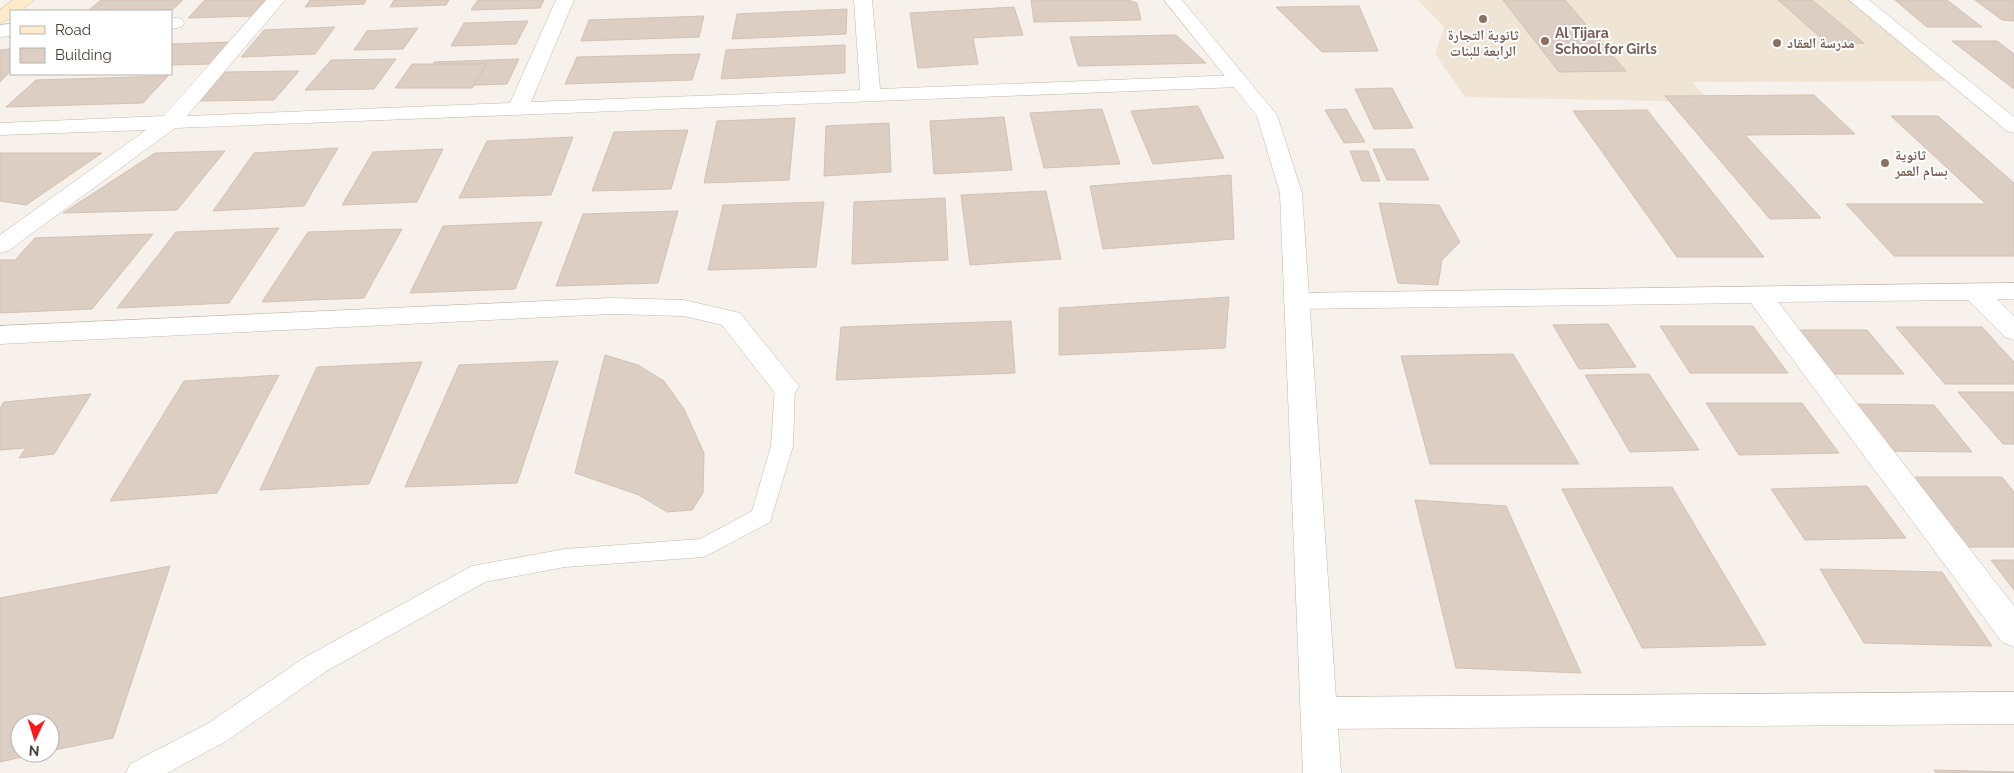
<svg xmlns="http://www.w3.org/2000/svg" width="2014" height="773" viewBox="0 0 2014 773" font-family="Raleway,'Noto Naskh Arabic',sans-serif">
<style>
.education{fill:#f0e4d4}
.building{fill:#dccec3;stroke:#d4c2b2}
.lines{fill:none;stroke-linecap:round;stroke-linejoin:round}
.service-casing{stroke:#c3b7ad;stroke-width:1}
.minor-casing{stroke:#c3b7ad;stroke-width:1}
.tertiary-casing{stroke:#c3b7ad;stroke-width:1}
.secondary-casing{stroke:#dbc19b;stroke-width:1}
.service{fill:#fff;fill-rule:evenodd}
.minor{fill:#fff;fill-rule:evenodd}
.tertiary{fill:#fff;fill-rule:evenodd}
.secondary{fill:#ffebcc;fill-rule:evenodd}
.education-dot{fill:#8d6e63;stroke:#fff;stroke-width:2}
.labels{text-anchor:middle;stroke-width:4;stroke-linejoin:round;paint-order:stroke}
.far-education-label{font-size:14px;font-weight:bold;fill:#785e54;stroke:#fff;text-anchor:start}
</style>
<rect width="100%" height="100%" fill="#f6f1eb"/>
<!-- education -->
<path class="education" d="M1418 0H1849L1949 81 1692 82 1711 102 1465 97 1435 54 1444 27Z"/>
<!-- building -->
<g class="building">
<path d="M101 0H183L171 11H88Z"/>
<path d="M205 0H266L252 16 188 18Z"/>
<path d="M310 0H366L364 4 305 7Z"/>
<path d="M394 0H449L446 5 390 7Z"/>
<path d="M478 0H544L540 8 471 10Z"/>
<path d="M1031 0H1128L1137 3 1141 20 1034 22Z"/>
<path d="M1503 0H1565L1626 71 1559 72Z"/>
<path d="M1778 0H1812L1864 43 1828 44Z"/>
<path d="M1895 0H1947L1982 27H1927Z"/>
<path d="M1975 0H2014V21L2002 20Z"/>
<path d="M1359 6 1378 51 1322 52 1276 7Z"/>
<path d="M1014 7 1023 35 973 38 978 64 918 68 910 13Z"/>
<path d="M847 9 846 34 732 39 737 14Z"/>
<path d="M704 16 699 37 581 41 589 20Z"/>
<path d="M528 21 516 44 451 46 464 23Z"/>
<path d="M335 27 315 54 241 57 264 30Z"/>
<path d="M418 28 403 49 354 50 367 31Z"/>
<path d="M1176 35 1206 63 1078 66 1070 37Z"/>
<path d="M1952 41H1997L2014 54V89Z"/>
<path d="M230 42 210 64 171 65V44Z"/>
<path d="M845 45V73L721 79 726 50Z"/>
<path d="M11 49V71L0 82V50Z"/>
<path d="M700 54 692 80 565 84 577 57Z"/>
<path d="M396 59 374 89 305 90 331 60Z"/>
<path d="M519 59 507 84 420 87 434 62Z"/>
<path d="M412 64H487L472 88H395Z"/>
<path d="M299 71 274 100 197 101 225 72Z"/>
<path d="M168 76 143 103 6 107 36 80Z"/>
<path d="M1392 88 1413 128 1374 129 1355 89Z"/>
<path d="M1814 95 1855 134 1745 135 1821 218 1770 219 1665 96Z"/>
<path d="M1198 106 1224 158 1153 164 1131 111Z"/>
<path d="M1102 109 1120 164 1044 168 1030 113Z"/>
<path d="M1346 109 1365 142 1344 143 1325 110Z"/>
<path d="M1647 110 1764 257H1677L1573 111Z"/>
<path d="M1891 116H1938L2014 183V256H1894L1846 204H1986Z"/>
<path d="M1004 117 1012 170 934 174 930 121Z"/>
<path d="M795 118 789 180 704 183 717 121Z"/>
<path d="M889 123 891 172 824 176 826 126Z"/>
<path d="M688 130 671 189 592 191 614 132Z"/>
<path d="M573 137 551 195 459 198 487 141Z"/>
<path d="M338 148 304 206 213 211 254 153Z"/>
<path d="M443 149 417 202 342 205 373 152Z"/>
<path d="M1373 149H1414L1429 180H1387Z"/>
<path d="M225 151 177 210 63 213 155 153Z"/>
<path d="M1350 151H1368L1380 181H1362Z"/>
<path d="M0 153H102L26 205 0 201Z"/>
<path d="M1231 175 1234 239 1103 249 1090 186Z"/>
<path d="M1046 191 1061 259 970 265 961 195Z"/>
<path d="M945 198 948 260 852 264 854 202Z"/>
<path d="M824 202 816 267 708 270 723 205Z"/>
<path d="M1379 203 1439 205 1460 242 1442 260 1438 285 1398 283Z"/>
<path d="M678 211 658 283 556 286 583 214Z"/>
<path d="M542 222 515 289 410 293 443 226Z"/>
<path d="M279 228 229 303 117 308 176 232Z"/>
<path d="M402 229 364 298 262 302 308 232Z"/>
<path d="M153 234 92 309 0 313V260H15L35 238Z"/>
<path d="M1229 297 1225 348 1059 355V308Z"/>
<path d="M1011 321 1015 373 836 380 841 327Z"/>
<path d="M1608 324 1636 367 1579 369 1553 325Z"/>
<path d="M1660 326H1753L1788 373H1690Z"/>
<path d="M1896 327H1982L2014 362V384H1945Z"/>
<path d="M1790 330H1867L1904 374H1823Z"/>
<path d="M1513 354 1579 464H1430L1401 356Z"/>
<path d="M605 355 638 365 664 381 684 409 704 453 703 493 692 510 667 512 639 495 575 473Z"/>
<path d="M558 361 517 483 405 487 459 365Z"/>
<path d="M422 362 369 484 260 490 317 367Z"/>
<path d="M1649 374 1699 450 1630 452 1585 375Z"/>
<path d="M279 375 217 493 110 501 184 381Z"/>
<path d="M1958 392H2014V444H2003Z"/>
<path d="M91 394 54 454 19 458 26 448 0 450V408L4 402Z"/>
<path d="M1706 403H1802L1839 453 1739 455Z"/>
<path d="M1849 404 1934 405 1972 452 1883 451Z"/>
<path d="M1915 477H2002L2014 492V547H1968Z"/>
<path d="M1867 486 1906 538 1805 540 1771 489Z"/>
<path d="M1672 487 1766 645 1642 648 1562 489Z"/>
<path d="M1415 500 1506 506 1581 673 1456 668Z"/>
<path d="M1991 560H2014V590Z"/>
<path d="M170 566 113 738 50 751V723H20V753H40L0 762V598Z"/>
<path d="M1820 569 1942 572 1992 646 1864 643Z"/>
<path d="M1934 770 2014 772V773H1936Z"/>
</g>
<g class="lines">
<!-- service casing -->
<g class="service-casing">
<path id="service" d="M785 379 792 381 795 386 793 446 770 522 704 557 565 567 485 582 325 672 225 742 167 773H126L130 764 207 724 307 656 472 566 565 549 700 539 752 511 771 446 775 386 778 381Z"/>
</g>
<!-- minor casing -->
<g class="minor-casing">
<g id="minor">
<path d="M266 0H285L187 116 510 103 556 0H574L531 102 860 90 854 0H872L880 89 1239 75 1246 77 1249 81 1246 85 1239 87 175 128 8 251 0 253V235L146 130 0 135V123L164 116Z"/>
<path d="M1849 0H1869L2014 117V133L2007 131Z"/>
<path d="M171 17 182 19 184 23 182 27 171 29Z"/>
<path d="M11 24V36L0 37V25Z"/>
<path d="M2014 283V299H1997L2014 316V340L2005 337 1968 300 1778 302 2014 606V647L2002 642 1751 303 1296 309 1287 307 1283 301 1287 295 1296 293Z"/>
<path d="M611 298 684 300 740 313 799 386 795 393 785 396 775 393 722 325 684 316 611 314 0 344V326Z"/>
<path d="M2014 692V724L1319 729 1306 725 1301 713 1306 701 1319 697Z"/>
</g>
</g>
<!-- tertiary casing -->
<g class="tertiary-casing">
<path id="tertiary" d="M1164 0H1182L1277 115 1302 193 1341 773H1303L1280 193 1257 116Z"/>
</g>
<!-- secondary casing -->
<g class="secondary-casing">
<path id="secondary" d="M13 0H34L21 11H11V18L0 23V10Z"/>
</g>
<!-- service -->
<use href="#service" class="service"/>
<!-- minor -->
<use href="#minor" class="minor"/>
<!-- tertiary -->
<use href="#tertiary" class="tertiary"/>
<!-- secondary -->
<use href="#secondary" class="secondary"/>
</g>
<!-- markers -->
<g class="education-dot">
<circle cx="1483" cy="19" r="5"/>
<circle cx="1545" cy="41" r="5"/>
<circle cx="1777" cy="43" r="5"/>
<circle cx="1885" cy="163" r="5"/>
</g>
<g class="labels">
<!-- far-education labels -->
<g class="far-education-label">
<text x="1555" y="38">Al Tijara<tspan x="1555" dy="16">School for Girls</tspan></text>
<text x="1483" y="40" text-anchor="middle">ثانوية التجارة<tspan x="1483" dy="16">الرابعة للبنات</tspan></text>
<text x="1787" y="48">مدرسة العقاد</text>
<text x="1895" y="160">ثانوية<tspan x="1895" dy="16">بسام العمر</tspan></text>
</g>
</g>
<!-- legend -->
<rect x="10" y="10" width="162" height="65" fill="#ffffff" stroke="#b7b3af"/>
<rect x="20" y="26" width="25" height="8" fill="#ffebcc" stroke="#b7b3af"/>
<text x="55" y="35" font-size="15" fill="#4b4138">Road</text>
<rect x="20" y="48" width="25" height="15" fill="#dccec3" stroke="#b7b3af"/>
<text x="55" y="60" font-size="15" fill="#4b4138">Building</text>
<!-- north arrow -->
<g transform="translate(35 738) rotate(184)"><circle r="24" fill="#ffffff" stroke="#b7b3af"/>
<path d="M0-4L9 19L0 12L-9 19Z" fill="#ff191a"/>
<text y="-8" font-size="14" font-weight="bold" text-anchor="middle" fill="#4b4138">N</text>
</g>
</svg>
